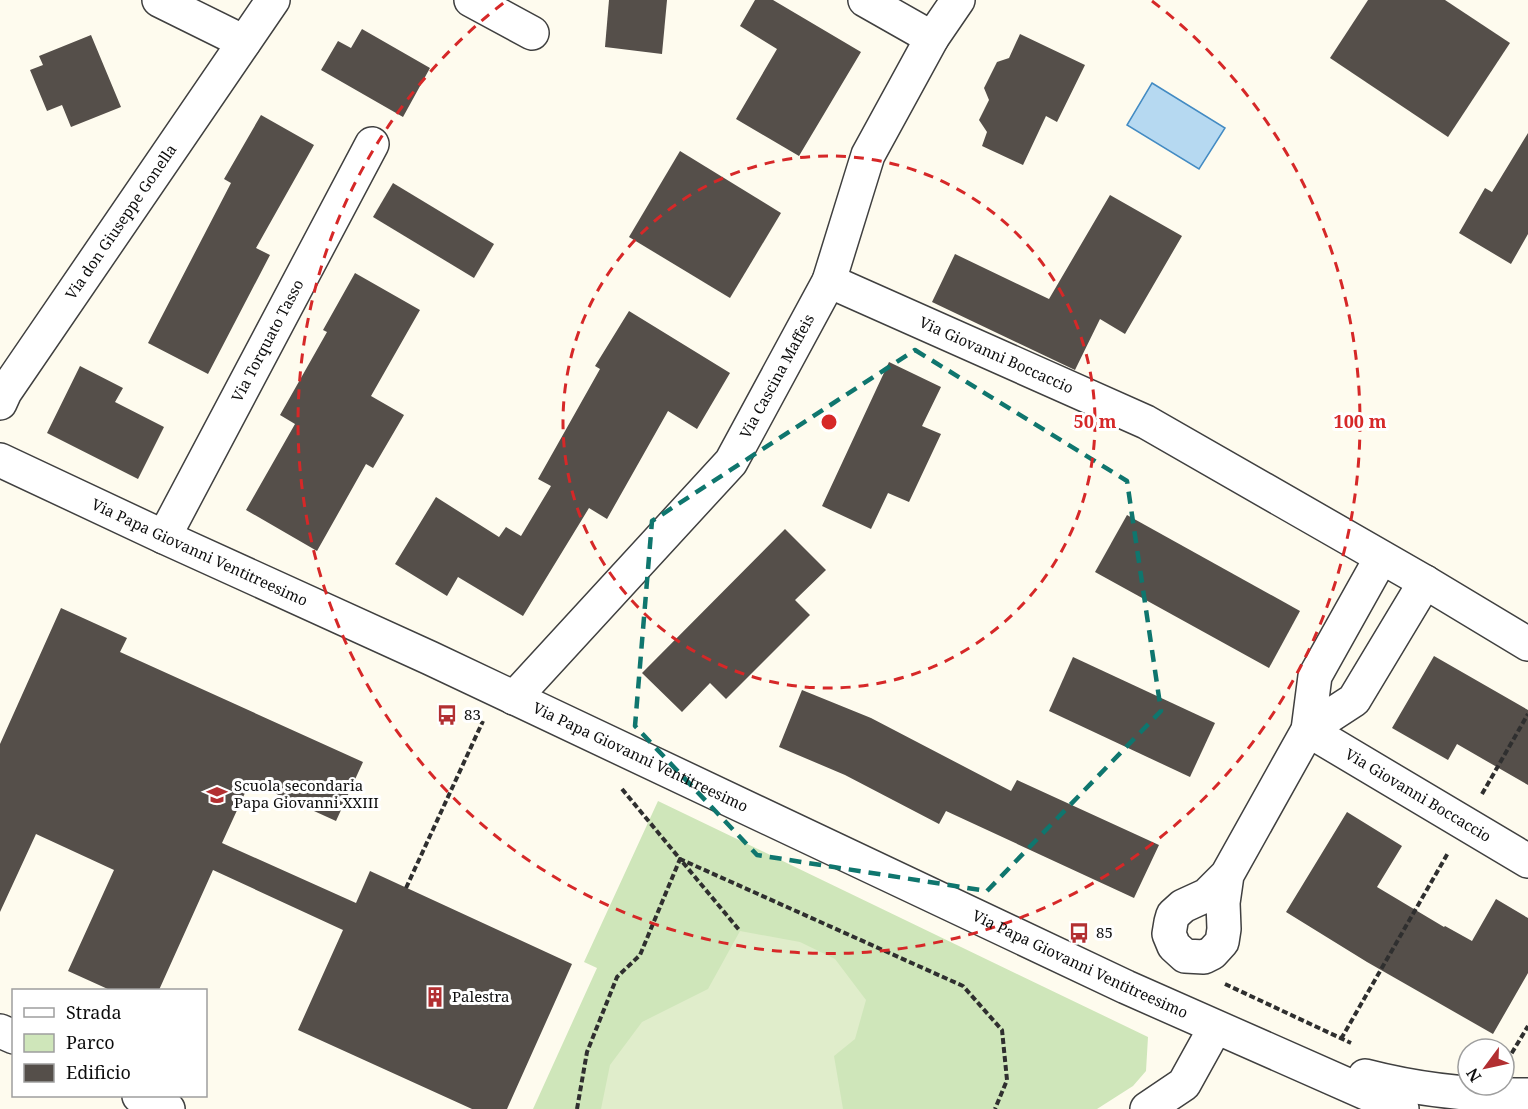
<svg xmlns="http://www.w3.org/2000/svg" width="1528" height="1109" viewBox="0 0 1528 1109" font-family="'Noto Serif',serif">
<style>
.green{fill:#cfe6ba}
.pitch{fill:#e0edcb}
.water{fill:#b6d9f1;stroke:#438bc3;stroke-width:1.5}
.building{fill:#554f4a}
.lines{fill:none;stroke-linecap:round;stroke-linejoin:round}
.minor-casing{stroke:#404040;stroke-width:36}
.path{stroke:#2f2f2f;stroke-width:4;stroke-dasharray:6 3;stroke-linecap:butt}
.minor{stroke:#fff;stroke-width:33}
.marked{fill:none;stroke:#0f766e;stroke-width:4.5;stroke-dasharray:12 8;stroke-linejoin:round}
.ring{fill:none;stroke:#d62828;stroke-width:3;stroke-dasharray:10 8}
.labels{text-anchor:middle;stroke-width:6;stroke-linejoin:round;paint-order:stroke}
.street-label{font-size:15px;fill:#0d0d0d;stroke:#fff}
.poi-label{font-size:15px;fill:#0d0d0d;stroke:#fff;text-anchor:start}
.centre{fill:#d62828;stroke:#fff;stroke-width:3}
.ring-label{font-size:18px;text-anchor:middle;font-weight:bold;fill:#d62828;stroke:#fff;stroke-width:6;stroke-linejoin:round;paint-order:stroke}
</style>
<rect width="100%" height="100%" fill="#fefbee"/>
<!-- green -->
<path class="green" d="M658 801 1148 1037 1146 1071 1133 1086 1097 1109H533L597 968 584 962Z"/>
<!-- pitch -->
<path class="pitch" d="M740 931 800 942 835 959 866 1000 855 1039 834 1056 843 1109H601L610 1065 642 1022 708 989Z"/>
<!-- water -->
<path class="water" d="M1152 83 1225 128 1199 169 1127 125Z"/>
<!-- building -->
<g class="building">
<path d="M609 0H667L662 54 605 47Z"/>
<path d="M755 0H773L861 52 799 156 736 119 777 49 740 26Z"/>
<path d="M1368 0H1445L1510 43 1448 137 1330 58Z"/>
<path d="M362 29 430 68 403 117 321 70 338 41 351 48Z"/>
<path d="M1020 34 1085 65 1057 122 1046 116 1023 165 982 146 987 132 979 120 989 100 984 88 997 62 1009 58Z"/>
<path d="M91 35 121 107 71 127 62 105 47 111 30 70 43 65 39 56Z"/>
<path d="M261 115 314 145 256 248 270 255 208 374 148 343 231 183 224 179Z"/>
<path d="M1528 133V234L1511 264 1459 233 1485 188 1492 192Z"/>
<path d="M680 151 781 213 730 298 629 237Z"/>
<path d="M393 183 494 244 474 278 373 217Z"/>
<path d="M1110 195 1182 236 1125 334 1100 319 1075 370 932 302 955 254 1049 299Z"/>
<path d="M355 273 420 310 371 396 404 415 373 468 366 464 317 551 246 510 295 424 280 415 327 332 323 330Z"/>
<path d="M629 311 730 373 697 429 668 411 607 519 589 508 523 616 458 577 447 596 395 564 436 497 499 537 506 527 521 536 551 486 538 479 600 369 595 366Z"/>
<path d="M889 362 941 387 922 426 941 434 909 502 888 493 871 529 822 506Z"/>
<path d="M80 366 123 388 115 402 164 427 138 479 47 433Z"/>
<path d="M1127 515 1300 611 1269 668 1095 572Z"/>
<path d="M785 529 826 570 795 600 810 615 726 699 710 683 682 712 642 673Z"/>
<path d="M61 608 127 638 120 652 363 762 336 821 250 782 222 843 356 903 370 871 572 964 507 1109H472L298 1030 343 930 213 870 159 990H110L68 971 114 870 36 834 0 912V744Z"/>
<path d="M1434 656 1528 710V785L1457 744 1448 760 1392 728Z"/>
<path d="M1073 657 1215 723 1190 777 1049 711Z"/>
<path d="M802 690 871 718 1011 791 1017 780 1159 845 1134 898 946 811 939 824 845 775 779 747Z"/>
<path d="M1347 812 1402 846 1377 887 1444 927 1445 926 1472 941 1496 899 1528 918V973L1493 1034 1367 962 1286 912Z"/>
</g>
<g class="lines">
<!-- minor casing -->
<g class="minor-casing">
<g id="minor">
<path d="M159 0 244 42"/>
<path d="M471 0 532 33"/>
<path d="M865 0 932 38"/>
<path id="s1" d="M829 281 1146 422 1425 582 1528 644"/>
<path id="s2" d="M0 403 5 392 273 0"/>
<path id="s3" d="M0 460 164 537 430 658 1126 987 1402 1109"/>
<path id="s4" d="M164 537 372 144"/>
<path id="s5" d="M514 698 731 462 829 281 868 155 932 38 958 0"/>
<path id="s6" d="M1308 730 1528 861"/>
<path d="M1308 730 1354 700 1425 582"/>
<path d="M1227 875 1223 903 1224 929 1222 942 1212 953 1204 957 1185 956 1174 946 1169 934 1171 922 1173 915 1183 906 1207 895 1227 875 1308 730 1315 676 1381 558"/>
<path d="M0 1031 14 1037"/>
<path d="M1365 1076C1419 1090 1472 1096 1528 1095"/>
<path d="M139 1096 168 1109"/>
<path d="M1147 1109 1184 1084 1215 1028"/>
</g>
</g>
<!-- path -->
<g class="path">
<path d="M622 789 680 859 963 986 1002 1030 1007 1080 995 1109"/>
<path d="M1482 794 1528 714"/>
<path d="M406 888 483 721"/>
<path d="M1225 984 1351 1043"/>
<path d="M1341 1039 1448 853"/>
<path d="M1507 1061 1528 1026"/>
<path d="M577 1109 587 1052 617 977 640 955 680 859 740 931"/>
</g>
<!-- minor -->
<use href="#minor" class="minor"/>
</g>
<!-- marked area -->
<path class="marked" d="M915 350 1127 481 1161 711 987 891 757 855 635 726 652 521Z"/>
<!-- distance rings -->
<g class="ring">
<circle cx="829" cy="422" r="266"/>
<path d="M1152 1A531 531 0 1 1 506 1"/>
</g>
<!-- icons -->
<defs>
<g id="bus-bare" transform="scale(1.62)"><path d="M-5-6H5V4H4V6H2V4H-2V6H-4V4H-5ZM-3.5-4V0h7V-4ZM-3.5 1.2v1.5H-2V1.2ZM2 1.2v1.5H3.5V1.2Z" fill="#b22f31" stroke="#fff" stroke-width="2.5" paint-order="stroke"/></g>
<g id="school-bare" transform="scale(1.62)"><path d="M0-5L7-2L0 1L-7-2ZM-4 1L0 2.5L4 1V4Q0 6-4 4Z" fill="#b22f31" stroke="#fff" stroke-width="2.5" paint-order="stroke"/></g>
<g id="building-bare" transform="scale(1.62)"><path d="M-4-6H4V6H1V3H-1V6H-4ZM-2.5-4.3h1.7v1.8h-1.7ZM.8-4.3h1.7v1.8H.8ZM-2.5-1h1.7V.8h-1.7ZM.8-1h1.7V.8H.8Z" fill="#b22f31" stroke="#fff" stroke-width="2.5" paint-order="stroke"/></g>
</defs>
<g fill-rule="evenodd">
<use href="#bus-bare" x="447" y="715"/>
<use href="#school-bare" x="217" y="795"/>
<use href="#bus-bare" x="1079" y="933"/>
<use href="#building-bare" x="435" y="997"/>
</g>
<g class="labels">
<!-- street labels -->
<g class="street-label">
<text dy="5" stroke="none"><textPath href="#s2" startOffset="218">Via don Giuseppe Gonella</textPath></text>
<text dy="5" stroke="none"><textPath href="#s4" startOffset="222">Via Torquato Tasso</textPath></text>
<text dy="5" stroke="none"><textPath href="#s1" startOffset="183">Via Giovanni Boccaccio</textPath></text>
<text dy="5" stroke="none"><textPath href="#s5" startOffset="418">Via Cascina Maffeis</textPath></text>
<text dy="5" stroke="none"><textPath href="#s3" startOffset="220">Via Papa Giovanni Ventitreesimo</textPath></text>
<text dy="5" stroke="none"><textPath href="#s3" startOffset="706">Via Papa Giovanni Ventitreesimo</textPath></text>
<text dy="5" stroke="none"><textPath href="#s6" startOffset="128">Via Giovanni Boccaccio</textPath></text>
<text dy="5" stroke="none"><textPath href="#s3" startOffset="1192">Via Papa Giovanni Ventitreesimo</textPath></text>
</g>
<!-- poi labels -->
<g class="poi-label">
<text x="464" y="720">83</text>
<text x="234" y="791">Scuola secondaria<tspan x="234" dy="17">Papa Giovanni XXIII</tspan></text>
<text x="1096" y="938">85</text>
<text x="452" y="1002">Palestra</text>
</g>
</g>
<circle cx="829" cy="422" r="9" class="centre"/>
<g class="ring-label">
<text x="1095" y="428">50 m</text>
<text x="1360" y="428">100 m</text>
</g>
<!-- legend -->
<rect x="12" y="989" width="195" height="108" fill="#ffffff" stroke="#9e9e9e" stroke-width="1.5"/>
<rect x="24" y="1008" width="30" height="9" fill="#ffffff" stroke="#9e9e9e" stroke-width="1.5"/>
<text x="66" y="1019" font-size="18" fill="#0d0d0d">Strada</text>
<rect x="24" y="1034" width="30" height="18" fill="#cfe6ba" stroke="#9e9e9e" stroke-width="1.5"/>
<text x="66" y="1049" font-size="18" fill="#0d0d0d">Parco</text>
<rect x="24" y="1064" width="30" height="18" fill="#554f4a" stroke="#9e9e9e" stroke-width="1.5"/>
<text x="66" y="1079" font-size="18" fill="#0d0d0d">Edificio</text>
<!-- north arrow -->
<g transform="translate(1486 1067) rotate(237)"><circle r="28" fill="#ffffff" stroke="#9e9e9e" stroke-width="1.5"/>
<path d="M0-4.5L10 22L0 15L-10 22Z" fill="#b22f31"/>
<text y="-9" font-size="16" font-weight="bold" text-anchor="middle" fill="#0d0d0d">N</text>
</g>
</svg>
